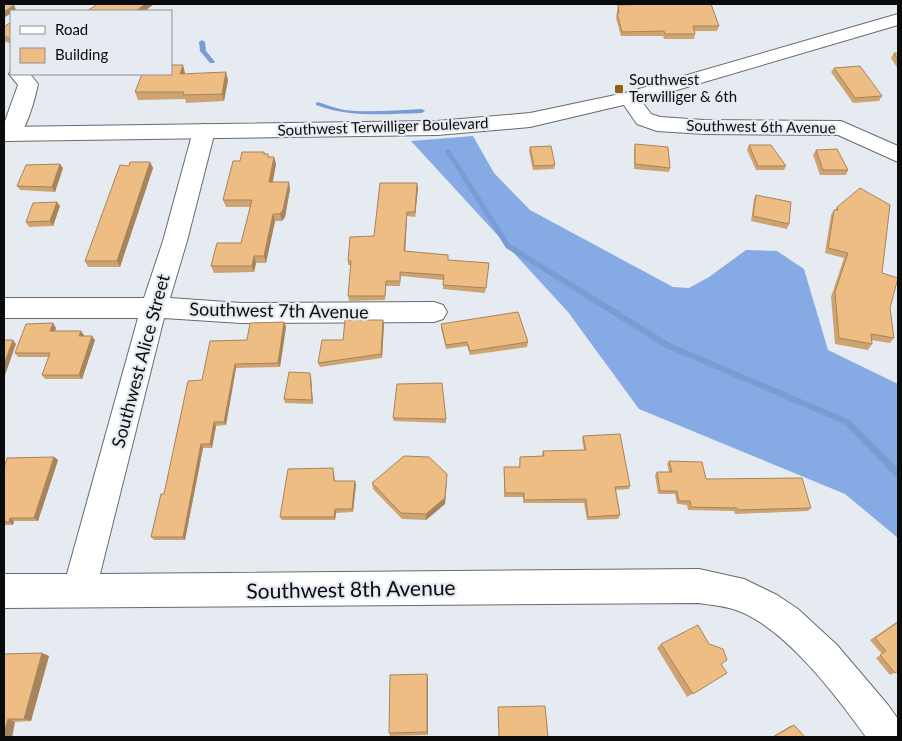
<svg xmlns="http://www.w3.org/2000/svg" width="902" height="741" font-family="Lato,sans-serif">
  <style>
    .forest { fill: #86abe4 }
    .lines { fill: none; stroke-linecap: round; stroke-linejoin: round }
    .stream { fill: #789dd5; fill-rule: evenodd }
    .street-casing { stroke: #676b70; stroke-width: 2 }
    .secondary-casing { stroke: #676b70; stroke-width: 2 }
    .street { fill: #fff; fill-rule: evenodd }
    .secondary { fill: #fff; fill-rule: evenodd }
    .wall { fill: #cda372 }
    .shaded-wall { fill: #a7845c }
    .building { fill: #eebd84; stroke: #a7845c }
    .poi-dot { fill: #936013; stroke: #e6ebf1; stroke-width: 2 }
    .labels { text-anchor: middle; stroke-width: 4.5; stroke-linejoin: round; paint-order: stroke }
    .far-poi-label { font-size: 15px; fill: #0a0b0d; stroke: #e6ebf1; text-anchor: start }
    .far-street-label { font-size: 15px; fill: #0a0b0d; stroke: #e6ebf1 }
    .street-label { font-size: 18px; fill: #0a0b0d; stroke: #e6ebf1 }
    .near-street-label { font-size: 21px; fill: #0a0b0d; stroke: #e6ebf1 }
  </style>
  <rect width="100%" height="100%" fill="#e6ebf1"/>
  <path class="forest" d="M 473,136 L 494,173 L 530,210 L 673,287 L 689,288 L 709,277 L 746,250 L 777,251 L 804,269 L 828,350 L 898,384 L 898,538 L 845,494 L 639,409 L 568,312 L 411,141 Z"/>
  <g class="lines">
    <path class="stream" d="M 202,40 L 205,42 L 206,51 L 215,62 L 214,63 L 210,63 L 200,51 L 199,42 Z
      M 318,102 C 327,105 335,108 344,110 C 370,113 396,110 422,109 L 425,111 L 422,113 C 386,114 351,118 316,105 L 316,103 Z
      M 448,149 L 450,150 L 510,244 L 670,343 L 850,420 L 898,468 L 898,477 L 895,476 L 844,424 L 664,347 L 506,248 L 445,151 Z"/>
    <defs>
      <path id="street" d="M 11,71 L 11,74 L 30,74 L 38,84 C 34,103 28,123 18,139 L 10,141 L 4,139 L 4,124 L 18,85 L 9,74 Z
        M 629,92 L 636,94 L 651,114 L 660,117 L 704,120 L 841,121 L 898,146 L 898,162 L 838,135 L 704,134 L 657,131 L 637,124 L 619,98 L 622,94 Z
        M 204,124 L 212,126 L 215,131 L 187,241 L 170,298 L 241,303 L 434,302 L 443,305 L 447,312 L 443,319 L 434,322 L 241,323 L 164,318 L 100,574 L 699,569 L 744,579 L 777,595 L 798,609 L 837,645 L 888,705 L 898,719 L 898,737 L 866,737 C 837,697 785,627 736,610 C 725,606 711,605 699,603 L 4,608 L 4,574 L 67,574 L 138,318 L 4,318 L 4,298 L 144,298 L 163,241 L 193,131 L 196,126 Z"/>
      <path id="secondary" d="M 898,14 L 898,25 L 636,102 L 530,127 L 437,135 L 4,141 L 4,127 L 437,121 L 530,113 L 625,93 Z"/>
    </defs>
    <use href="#street" class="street-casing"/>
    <use href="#secondary" class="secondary-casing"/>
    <use href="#street" class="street"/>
    <use href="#secondary" class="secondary"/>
  </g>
  <path class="wall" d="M 618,5 L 719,26 L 717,31 L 694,31 L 695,34 L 694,39 L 664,39 L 663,36 L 621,36 L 616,18 L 617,13 L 617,10 Z
    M 11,22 L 11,44 L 4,41 L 4,27 Z
    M 894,53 L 898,53 L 898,69 L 891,58 Z
    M 834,68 L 882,96 L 879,101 L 853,103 L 831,72 Z
    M 185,73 L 185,74 L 228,80 L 224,101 L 186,103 L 185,99 L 138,100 L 135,92 Z
    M 635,144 L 670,168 L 669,172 L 634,169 L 634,149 Z
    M 749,145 L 786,166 L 784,170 L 756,170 L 747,150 Z
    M 530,147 L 555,165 L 554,169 L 533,170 L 529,151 Z
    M 816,150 L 848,170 L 846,175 L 820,175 L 813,155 Z
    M 264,152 L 265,154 L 268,154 L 269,157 L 274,157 L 276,164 L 273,182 L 290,189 L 285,217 L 282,221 L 275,221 L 266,263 L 256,263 L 254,272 L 214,273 L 211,266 L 241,243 L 250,207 L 226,207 L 223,200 L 240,161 Z
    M 150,162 L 153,168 L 120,267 L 88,267 L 85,261 L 129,166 Z
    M 63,168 L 55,192 L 20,190 L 17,186 Z
    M 418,188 L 415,217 L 407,216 L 405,251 L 448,260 L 489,263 L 485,293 L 443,289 L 443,280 L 401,276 L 400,286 L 386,286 L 385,300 L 349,301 L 348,296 L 351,265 L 348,265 L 348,261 L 374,236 Z
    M 756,195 L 789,224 L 787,229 L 751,221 L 754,199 Z
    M 57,202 L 60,206 L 53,226 L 29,227 L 26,222 Z
    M 837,207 L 882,273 L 890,308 L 894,338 L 890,343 L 871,340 L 872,344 L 868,350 L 835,344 L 831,297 L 844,258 L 825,253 L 831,215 L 834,210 L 835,210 Z
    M 383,320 L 384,324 L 382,358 L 320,367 L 318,363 L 343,340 Z
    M 284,322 L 286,327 L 280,367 L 236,368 L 226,425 L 216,426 L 212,448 L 203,448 L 185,540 L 154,540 L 151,537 L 164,494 L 202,380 Z
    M 53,323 L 56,328 L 55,331 L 84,335 L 83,336 L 95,340 L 82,379 L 45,379 L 42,375 L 49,357 L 18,357 L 15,353 Z
    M 441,324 L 528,342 L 527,347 L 470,355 L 467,346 L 446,349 L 441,328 Z
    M 311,377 L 313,404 L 285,403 L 284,399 Z
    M 393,418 L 446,419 L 446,423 L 394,421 Z
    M 583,436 L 630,486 L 629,489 L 616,490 L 620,515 L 618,519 L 587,520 L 584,503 L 523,503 L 523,497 L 504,497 L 504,467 L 519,467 L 520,457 L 542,456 L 543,451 L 584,450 L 582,440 Z
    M 54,457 L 58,460 L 38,521 L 14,521 L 13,525 L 4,525 L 4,468 Z
    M 669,461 L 706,479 L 811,508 L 808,511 L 735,514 L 734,511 L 688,510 L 687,505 L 677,504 L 675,494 L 658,494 L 655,475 L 657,472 L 669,472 L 667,464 Z
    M 334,471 L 335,481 L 356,484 L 353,512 L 336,513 L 335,520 L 282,520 L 280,517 Z
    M 447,481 L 445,504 L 426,520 L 402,519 L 373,489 L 372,483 Z
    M 898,621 L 898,672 L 897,671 L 890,675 L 876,658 L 882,654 L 870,640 Z
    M 661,644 L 721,664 L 727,673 L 687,697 L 657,648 Z
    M 42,653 L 49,656 L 31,721 L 15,722 L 12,737 L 4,737 L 4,654 Z
    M 428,678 L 428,735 L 390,736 L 389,733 Z
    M 794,725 L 805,737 L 772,737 L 790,726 Z"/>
  <path class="shaded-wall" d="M 145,4 L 154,4 L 145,11 L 136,11 Z
    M 14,5 L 16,10 L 14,11 L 11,11 L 11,13 L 4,18 L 4,12 Z
    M 183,65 L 185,73 L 183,81 L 180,74 Z
    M 226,72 L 228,80 L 224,101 L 222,94 Z
    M 274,157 L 276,164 L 271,189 L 269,182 Z
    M 150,162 L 153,168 L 120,267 L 117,261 Z
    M 60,164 L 63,168 L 55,192 L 52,187 Z
    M 289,182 L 290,189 L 285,217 L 282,221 L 280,214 Z
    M 417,183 L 418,188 L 415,217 L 415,212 Z
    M 57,202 L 60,206 L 53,226 L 50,221 Z
    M 407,212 L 407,216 L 405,256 L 404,251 Z
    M 273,214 L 275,221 L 266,263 L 264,256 Z
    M 254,256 L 256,263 L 254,272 L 252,266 Z
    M 383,320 L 384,324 L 382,358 L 381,354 Z
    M 284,322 L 286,327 L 280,367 L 278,363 Z
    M 53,323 L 56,328 L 53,335 L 50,331 Z
    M 81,331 L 84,335 L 82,340 L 79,336 Z
    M 92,336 L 95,340 L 82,379 L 79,375 Z
    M 13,340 L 16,344 L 4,378 L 4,364 Z
    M 235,364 L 236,368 L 226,425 L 224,422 Z
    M 310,373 L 311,377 L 313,404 L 312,400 Z
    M 214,422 L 216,426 L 212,448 L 210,444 Z
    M 201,444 L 203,448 L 185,540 L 183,537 Z
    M 54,457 L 58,460 L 38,521 L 34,518 Z
    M 447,474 L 445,504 L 426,520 L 426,514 Z
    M 355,481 L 356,484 L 353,512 L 352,509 Z
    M 335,509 L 336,513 L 335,520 L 334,517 Z
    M 10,518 L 14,521 L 13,525 L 9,522 Z
    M 42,653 L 49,656 L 31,721 L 24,719 Z
    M 427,674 L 428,678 L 428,735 L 427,732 Z
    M 8,719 L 15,722 L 12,737 L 4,737 L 4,734 Z"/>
  <path class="building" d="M 4,4 L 10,4 L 14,5 L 4,12 Z
    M 98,4 L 145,4 L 136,11 L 87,11 Z
    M 659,4 L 711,4 L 719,26 L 693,26 L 695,34 L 665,34 L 664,31 L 622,32 L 617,13 L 619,13 L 618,5 Z
    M 11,22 L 11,39 L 4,36 L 4,27 Z
    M 894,53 L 898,53 L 898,60 Z
    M 171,65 L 183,65 L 180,74 L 226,72 L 222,94 L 183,95 L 184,92 L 135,92 L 142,74 L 171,74 Z
    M 860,66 L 882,96 L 855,98 L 834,68 Z
    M 635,144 L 668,147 L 670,168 L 635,164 Z
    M 749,145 L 771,145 L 786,166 L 758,166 Z
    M 551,146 L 555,165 L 534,166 L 530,147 Z
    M 837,149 L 848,170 L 823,170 L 816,150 Z
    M 242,152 L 264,152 L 264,154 L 268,154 L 268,157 L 274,157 L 269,182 L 289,182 L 283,210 L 280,214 L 273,214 L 264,256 L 254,256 L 252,266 L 211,266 L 217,243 L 241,243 L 252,200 L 223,200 L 233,161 L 240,161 Z
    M 130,162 L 150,162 L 117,261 L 85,261 L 120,165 L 129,166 Z
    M 60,164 L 52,187 L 17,186 L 26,165 Z
    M 380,183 L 417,183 L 415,212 L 407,212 L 404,251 L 448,255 L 448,260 L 489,263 L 486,288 L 443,285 L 444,275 L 400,272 L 400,281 L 386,281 L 385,296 L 348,296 L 351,261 L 348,261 L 350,237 L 374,236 Z
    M 860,188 L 890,205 L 882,273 L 898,278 L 890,308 L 894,338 L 871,334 L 872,344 L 839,338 L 835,292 L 848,253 L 828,248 L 834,210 L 838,210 L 837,207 Z
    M 756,195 L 791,202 L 789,224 L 753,216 Z
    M 57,202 L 50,221 L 26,222 L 33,203 Z
    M 518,312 L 528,342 L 470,351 L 467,342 L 446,345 L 441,324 Z
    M 345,320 L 383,320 L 381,354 L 318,363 L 322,340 L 343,340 Z
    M 284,322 L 278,363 L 235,364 L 224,422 L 214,422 L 210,444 L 201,444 L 183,537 L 151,537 L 161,494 L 164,494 L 188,381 L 202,380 L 210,341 L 247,340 L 250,323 Z
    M 53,323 L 50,331 L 81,331 L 79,336 L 92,336 L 79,375 L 42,375 L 50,353 L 15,353 L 26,324 Z
    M 4,340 L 13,340 L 4,364 Z
    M 289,372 L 310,373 L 312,400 L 284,399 Z
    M 442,383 L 446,419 L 393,418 L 397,384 Z
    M 620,434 L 630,486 L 615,487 L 620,515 L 588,517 L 586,499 L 524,500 L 524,493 L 505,493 L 504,467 L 520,467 L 520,457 L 544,456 L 543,451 L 586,450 L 583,436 Z
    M 404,456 L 429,457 L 447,474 L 445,498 L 426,514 L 401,513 L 372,483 Z
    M 54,457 L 34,518 L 10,518 L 9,522 L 4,522 L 4,468 L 7,458 Z
    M 669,461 L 702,462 L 706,479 L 802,478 L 811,508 L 738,510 L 737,508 L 691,507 L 690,501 L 679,501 L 677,491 L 660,491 L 657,472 L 672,472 Z
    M 333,468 L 334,481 L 355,481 L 352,509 L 335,509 L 334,517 L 280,517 L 288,469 Z
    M 898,622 L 898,671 L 895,673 L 880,655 L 886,651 L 875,638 Z
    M 698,625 L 709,644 L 723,649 L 727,660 L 721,664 L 727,673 L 693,694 L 661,644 Z
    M 42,653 L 24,719 L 8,719 L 4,734 L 4,654 Z
    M 427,674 L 427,732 L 389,733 L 390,675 Z
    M 545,706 L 548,737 L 499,737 L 498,707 Z
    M 794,725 L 805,737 L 773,737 Z"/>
  <rect class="poi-dot" x="614" y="84" width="10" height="10" rx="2.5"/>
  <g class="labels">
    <g class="far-poi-label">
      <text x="629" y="85">Southwest<tspan x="629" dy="17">Terwilliger &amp; 6th</tspan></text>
    </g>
    <g class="far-street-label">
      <text transform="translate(383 127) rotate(-2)" y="5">Southwest Terwilliger Boulevard</text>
      <text transform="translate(761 127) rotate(1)" y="5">Southwest 6th Avenue</text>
    </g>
    <g class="street-label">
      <text transform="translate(279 311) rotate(1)" y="6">Southwest 7th Avenue</text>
      <text transform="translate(141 361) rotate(-75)" y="6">Southwest Alice Street</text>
    </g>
    <g class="near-street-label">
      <text transform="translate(351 590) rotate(-1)" y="7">Southwest 8th Avenue</text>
    </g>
  </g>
  <rect width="902" height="741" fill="none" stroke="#0a0b0d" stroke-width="10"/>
  <rect x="10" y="10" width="162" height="65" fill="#e6ebf1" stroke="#8e9196"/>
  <rect x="20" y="26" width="25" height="8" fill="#ffffff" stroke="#8e9196"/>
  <text x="55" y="35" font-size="15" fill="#0a0b0d">Road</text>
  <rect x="20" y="48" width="25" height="15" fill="#eebd84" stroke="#8e9196"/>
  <text x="55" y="60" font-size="15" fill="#0a0b0d">Building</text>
</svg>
